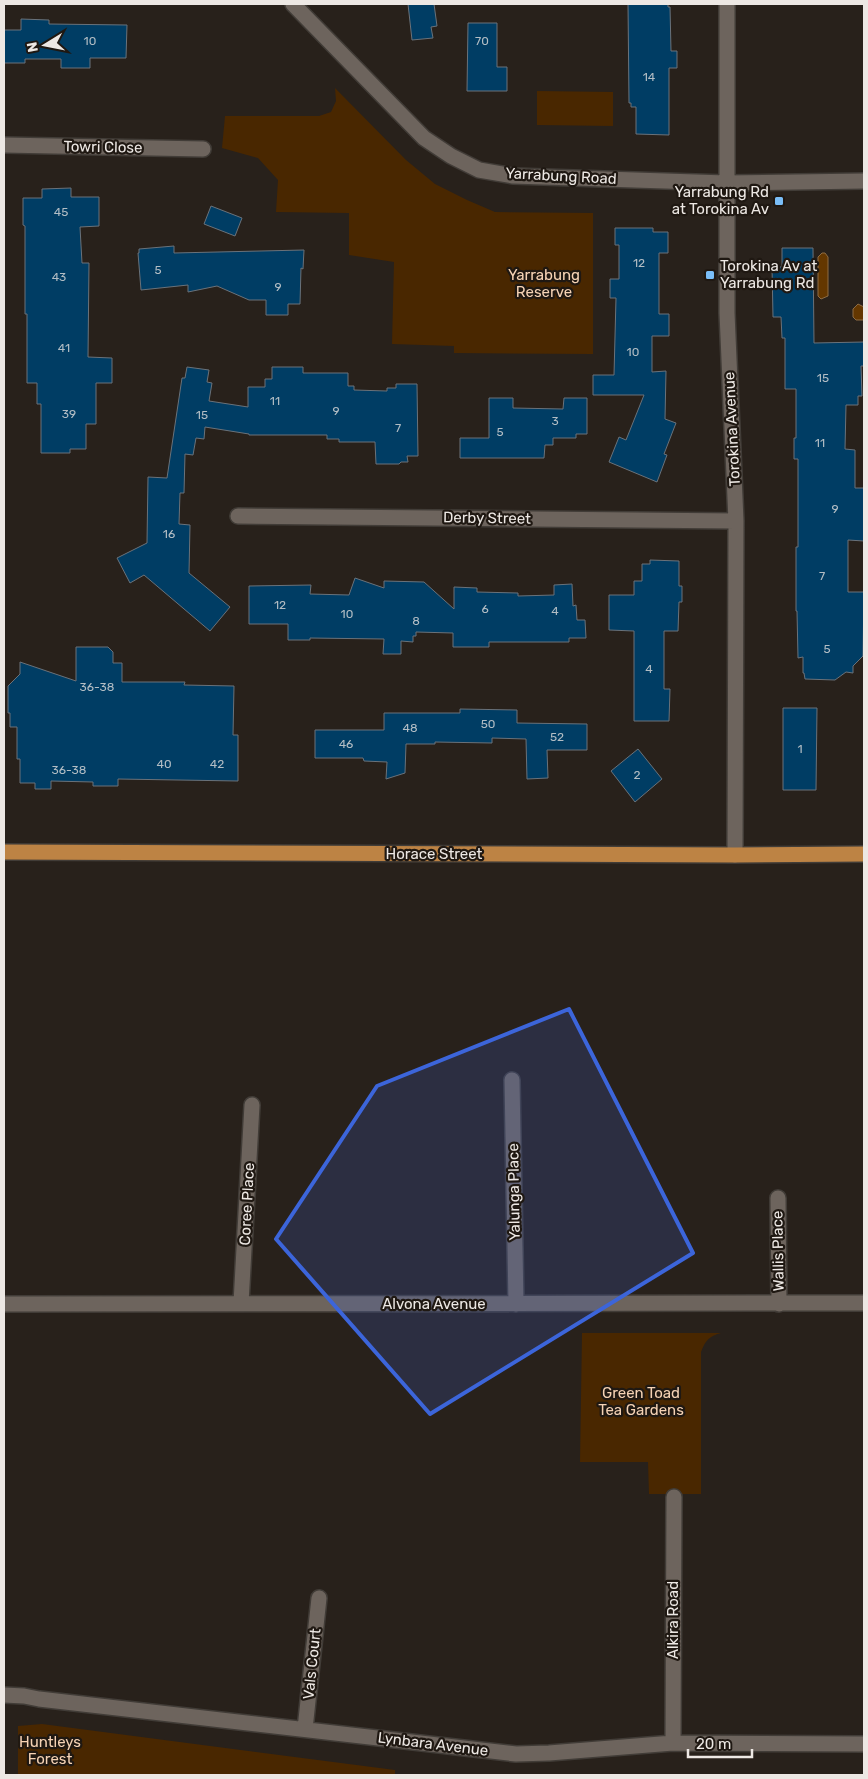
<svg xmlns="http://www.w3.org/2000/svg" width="868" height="1779" font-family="Rubik,sans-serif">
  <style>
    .green { fill: #492700 }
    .water { fill: #643700; stroke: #8d6c44 }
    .building { fill: #003d64; stroke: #6a727a }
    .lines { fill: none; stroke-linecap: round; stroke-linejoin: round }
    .minor-casing { stroke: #413c37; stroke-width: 18 }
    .major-casing { stroke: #413c37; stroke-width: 18 }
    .minor { stroke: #6d645d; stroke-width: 15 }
    .major { stroke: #bd8344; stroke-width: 15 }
    .marked { fill: #3c65da; fill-opacity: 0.2; stroke: #3c65da; stroke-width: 4; stroke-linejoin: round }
    .poi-dot { fill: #7abef8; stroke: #1f1812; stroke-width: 2 }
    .labels { text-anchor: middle; stroke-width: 4.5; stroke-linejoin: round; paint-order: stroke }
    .number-label { font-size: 12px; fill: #b2bdc4 }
    .street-label { font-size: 15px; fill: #ede8e4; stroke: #1f1812 }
    .poi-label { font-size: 15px; fill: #ede8e4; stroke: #1f1812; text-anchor: end }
    .park-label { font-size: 15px; fill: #f5d2b4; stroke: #1f1812 }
  </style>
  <rect width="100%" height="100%" fill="#28211b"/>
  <path class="green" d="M 335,88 L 406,160 L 435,184 L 467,200 L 495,212 L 593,213 L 593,354 L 454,353 L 454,346 L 392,344 L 394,262 L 349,255 L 349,213 L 276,212 L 278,180 L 258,158 L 222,148 L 225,116 L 319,116 L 331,112 L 336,101 Z
    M 537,91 L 613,92 L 613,126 L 537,125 Z
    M 582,1333 L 721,1333 C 709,1336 705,1341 701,1352 L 701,1494 L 649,1494 L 648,1462 L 580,1462 Z
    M 42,1724 L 395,1770 L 395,1775 L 18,1775 L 18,1726 Z"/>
  <path class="water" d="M 822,253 L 825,253 L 828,257 L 828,296 L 821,299 L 818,296 L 818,257 Z
    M 858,304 L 864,307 L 864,320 L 856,320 L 853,317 L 853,309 Z"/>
  <path class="building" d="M 408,4 L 434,4 L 437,26 L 431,27 L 433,38 L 412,40 Z
    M 628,4 L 668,4 L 668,7 L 670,7 L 671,51 L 677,51 L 677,68 L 669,68 L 669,135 L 636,134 L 636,107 L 631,107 L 631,103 L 629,103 Z
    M 21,19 L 49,20 L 49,24 L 127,25 L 126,58 L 90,58 L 90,68 L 61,68 L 61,59 L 25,59 L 25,63 L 4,63 L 4,30 L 21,30 Z
    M 468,23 L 497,23 L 497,67 L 507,67 L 507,91 L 467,91 Z
    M 71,188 L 71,197 L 99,197 L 99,226 L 80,227 L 82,263 L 89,263 L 88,357 L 112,358 L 112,383 L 96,383 L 96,424 L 86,424 L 86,449 L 70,449 L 70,453 L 41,453 L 41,404 L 37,404 L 37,383 L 27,383 L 27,314 L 25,314 L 25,226 L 23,225 L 23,198 L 42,198 L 42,189 Z
    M 211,206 L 242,218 L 235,236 L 204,224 Z
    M 615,228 L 653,228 L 653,232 L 668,232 L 668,253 L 659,253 L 659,314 L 669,314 L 669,336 L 652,336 L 652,372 L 666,371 L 665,419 L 676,423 L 664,454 L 667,455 L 657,482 L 609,462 L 619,437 L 626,440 L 644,395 L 593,395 L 593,375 L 614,375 L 616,298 L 610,298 L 610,279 L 619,279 L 619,245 L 615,245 Z
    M 174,246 L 174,253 L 304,250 L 303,269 L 301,268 L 300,304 L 288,304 L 288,315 L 266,315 L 266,300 L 249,300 L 217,286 L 188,292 L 188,285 L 141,290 L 138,253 L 139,253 L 139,249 Z
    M 782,248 L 813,248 L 814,343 L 864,342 L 864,366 L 861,366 L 862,396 L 858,396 L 858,405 L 846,405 L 845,449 L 855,450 L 855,488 L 864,488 L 864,541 L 848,540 L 848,592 L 864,592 L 863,656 L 853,666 L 853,673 L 846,672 L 835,680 L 805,679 L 804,673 L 803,673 L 803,657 L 798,658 L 797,611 L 796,611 L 796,547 L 798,547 L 798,459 L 794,459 L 794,438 L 796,438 L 796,389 L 785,389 L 785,338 L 782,338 L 781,317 L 773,317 L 772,267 L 782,267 Z
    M 187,367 L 209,370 L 207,382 L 212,383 L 209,401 L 248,407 L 248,387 L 265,387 L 265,379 L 272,379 L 272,367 L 303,367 L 303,373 L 348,373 L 348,386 L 354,386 L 354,390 L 387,391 L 387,388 L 396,388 L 396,384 L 417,384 L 418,456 L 407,456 L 408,462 L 401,462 L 399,464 L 376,464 L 375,442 L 339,442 L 339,439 L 327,439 L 327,435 L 249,435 L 249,434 L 205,427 L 204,439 L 196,438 L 193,455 L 185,454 L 184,493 L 180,493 L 179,524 L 190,525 L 189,573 L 230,607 L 210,631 L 144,575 L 130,583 L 117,558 L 147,543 L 148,477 L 167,478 L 182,378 L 185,378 Z
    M 489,398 L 513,398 L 513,408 L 563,409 L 564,398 L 587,398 L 587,434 L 576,434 L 576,438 L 553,438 L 553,445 L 545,445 L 544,458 L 460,458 L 460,438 L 489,438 Z
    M 650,560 L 679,561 L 679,586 L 682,586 L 682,602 L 679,602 L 678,631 L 664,631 L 664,689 L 670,689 L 669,721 L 634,721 L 634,631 L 609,630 L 609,595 L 634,595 L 634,581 L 642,581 L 642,564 L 650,564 Z
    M 355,578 L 384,588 L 384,581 L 424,582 L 454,609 L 454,587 L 477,588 L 477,592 L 518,593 L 518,596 L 554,595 L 554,585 L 572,584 L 573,606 L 576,605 L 577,620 L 585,620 L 586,638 L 569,638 L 569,642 L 489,642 L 489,647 L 453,647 L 453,633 L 416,632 L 416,636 L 413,636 L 413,642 L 401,641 L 401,654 L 383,654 L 384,639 L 310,638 L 310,640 L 288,640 L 288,624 L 249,624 L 249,586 L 311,585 L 310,594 L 349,595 Z
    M 76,647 L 108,647 L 113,652 L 113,663 L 122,663 L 122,682 L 185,682 L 184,685 L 234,686 L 233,735 L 238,735 L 238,781 L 118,779 L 118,786 L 93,786 L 93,782 L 51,781 L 51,789 L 35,789 L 35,783 L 20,783 L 20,759 L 17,759 L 17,727 L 10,727 L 10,713 L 8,713 L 8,686 L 20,674 L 20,662 L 76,681 Z
    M 783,708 L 817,708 L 816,790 L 783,790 Z
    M 460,709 L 517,710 L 517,723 L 587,724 L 587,750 L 547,750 L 548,778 L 527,779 L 526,739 L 492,738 L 492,743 L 435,742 L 435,744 L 406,744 L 405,773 L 386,779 L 387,762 L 364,761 L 363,758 L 315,758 L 315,730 L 384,730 L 384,713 L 460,713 Z
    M 638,749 L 662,779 L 635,802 L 611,771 Z"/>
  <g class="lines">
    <defs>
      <path id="minor" d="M 293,4 L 424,138 L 451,156 L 479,170 L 513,176 L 726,183 L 864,181
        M 727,4 L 727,313 L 736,521 L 735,855
        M 4,145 L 203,149
        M 238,516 L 736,521
        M 512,1080 L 516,1304
        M 778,1198 L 779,1304
        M 241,1303 L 252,1105
        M 4,1304 L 864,1303
        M 4,1695 L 24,1696 L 39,1699 L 516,1754 L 549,1753 L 673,1743 L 864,1744
        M 305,1729 L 319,1598
        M 673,1743 L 674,1497"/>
      <path id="major" d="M 4,852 L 735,855 L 864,854"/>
    </defs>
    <use href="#minor" class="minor-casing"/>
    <use href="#major" class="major-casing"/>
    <use href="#minor" class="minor"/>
    <use href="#major" class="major"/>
  </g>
  <path class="marked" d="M 569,1009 L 693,1253 L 430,1414 L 276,1239 L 377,1086 Z"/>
  <g class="poi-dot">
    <rect x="774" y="196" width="10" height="10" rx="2.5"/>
    <rect x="705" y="270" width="10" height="10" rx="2.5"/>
  </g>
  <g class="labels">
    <g class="number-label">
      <text x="90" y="45">10</text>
      <text x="482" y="45">70</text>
      <text x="649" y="81">14</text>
      <text x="61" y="216">45</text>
      <text x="639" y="267">12</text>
      <text x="158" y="274">5</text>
      <text x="59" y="281">43</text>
      <text x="278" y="291">9</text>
      <text x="64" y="352">41</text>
      <text x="633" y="356">10</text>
      <text x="823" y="382">15</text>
      <text x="275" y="405">11</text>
      <text x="336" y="415">9</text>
      <text x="69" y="418">39</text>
      <text x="202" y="419">15</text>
      <text x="555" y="425">3</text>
      <text x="398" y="432">7</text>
      <text x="500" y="436">5</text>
      <text x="820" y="447">11</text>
      <text x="835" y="513">9</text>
      <text x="169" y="538">16</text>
      <text x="822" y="580">7</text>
      <text x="280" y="609">12</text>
      <text x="485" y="613">6</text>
      <text x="555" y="615">4</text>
      <text x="347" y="618">10</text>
      <text x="416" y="625">8</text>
      <text x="827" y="653">5</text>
      <text x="649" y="673">4</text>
      <text x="97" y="691">36-38</text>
      <text x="488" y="728">50</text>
      <text x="410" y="732">48</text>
      <text x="557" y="741">52</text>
      <text x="346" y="748">46</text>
      <text x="800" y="753">1</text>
      <text x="164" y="768">40</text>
      <text x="217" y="768">42</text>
      <text x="69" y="774">36-38</text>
      <text x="637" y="779">2</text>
    </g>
    <g class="street-label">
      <text transform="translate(103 147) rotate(1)" y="5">Towri Close</text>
      <text transform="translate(561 176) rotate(3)" y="5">Yarrabung Road</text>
      <text transform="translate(732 429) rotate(-93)" y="5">Torokina Avenue</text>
      <text transform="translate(487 518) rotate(1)" y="5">Derby Street</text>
      <text x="434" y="859">Horace Street</text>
      <text transform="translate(514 1192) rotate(-91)" y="5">Yalunga Place</text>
      <text transform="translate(247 1204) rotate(-87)" y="5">Coree Place</text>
      <text transform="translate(778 1251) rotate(-91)" y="5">Wallis Place</text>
      <text x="434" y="1309">Alvona Avenue</text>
      <text transform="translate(673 1620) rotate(-90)" y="5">Alkira Road</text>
      <text transform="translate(312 1664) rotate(-84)" y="5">Vals Court</text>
      <text transform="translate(433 1744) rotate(7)" y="5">Lynbara Avenue</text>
    </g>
    <g class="poi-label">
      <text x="769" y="197">Yarrabung Rd<tspan x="769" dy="17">at Torokina Av</tspan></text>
      <text x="720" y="271" text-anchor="start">Torokina Av at<tspan x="720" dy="17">Yarrabung Rd</tspan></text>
    </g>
    <g class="park-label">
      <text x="544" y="280">Yarrabung<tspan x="544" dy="17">Reserve</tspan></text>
      <text x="641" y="1398">Green Toad<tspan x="641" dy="17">Tea Gardens</tspan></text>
      <text x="50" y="1747">Huntleys<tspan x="50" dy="17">Forest</tspan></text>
    </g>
  </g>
  <rect width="868" height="1779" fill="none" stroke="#ede8e4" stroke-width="10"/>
  <g transform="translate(45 45) rotate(260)" stroke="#1f1812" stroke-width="4" paint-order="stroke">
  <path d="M0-4L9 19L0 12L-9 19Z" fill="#ede8e4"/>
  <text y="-8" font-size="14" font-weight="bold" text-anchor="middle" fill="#ede8e4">N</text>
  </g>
  <path d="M688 1749v8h64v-8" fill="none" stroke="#ede8e4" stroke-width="2.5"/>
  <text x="696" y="1749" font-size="15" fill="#ede8e4" stroke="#1f1812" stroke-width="4" paint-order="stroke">20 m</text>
</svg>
